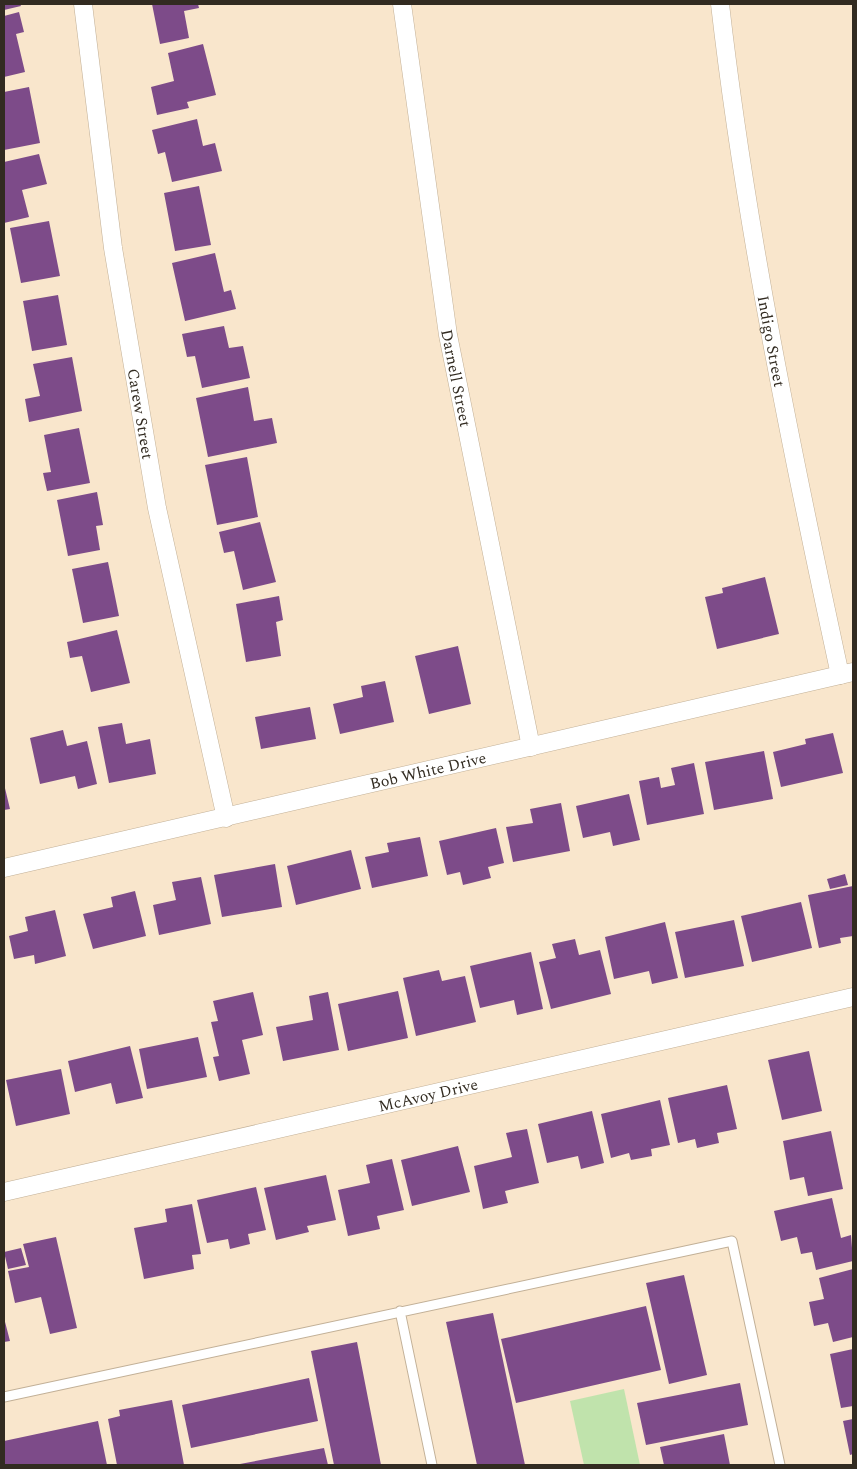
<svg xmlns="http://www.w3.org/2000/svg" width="857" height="1469" font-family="Spectral,serif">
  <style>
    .green { fill: #c0e3ac }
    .building { fill: #7d4b89 }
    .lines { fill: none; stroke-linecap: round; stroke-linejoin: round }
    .lane-casing { stroke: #c2b097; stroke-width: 11 }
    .street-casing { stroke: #c2b097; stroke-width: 19 }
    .lane { stroke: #fff; stroke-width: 9 }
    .street { stroke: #fff; stroke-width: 18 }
    .labels { text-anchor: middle; stroke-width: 5; stroke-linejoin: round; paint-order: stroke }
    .street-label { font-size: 16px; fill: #322b21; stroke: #fff }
  </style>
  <rect width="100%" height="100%" fill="#f9e6cc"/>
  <path class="green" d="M 624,1389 L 640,1465 L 584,1465 L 570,1401 Z"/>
  <path class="building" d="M 4,4 L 20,4 L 21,6 L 4,10 Z
    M 152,4 L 198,4 L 199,8 L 184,11 L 189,38 L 160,44 Z
    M 19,12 L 24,32 L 16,34 L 25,72 L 4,77 L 4,16 Z
    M 203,44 L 216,95 L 187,102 L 189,108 L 157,115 L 151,87 L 174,81 L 168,53 Z
    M 29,87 L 40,143 L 4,150 L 4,92 Z
    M 197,119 L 203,146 L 215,143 L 222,171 L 172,182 L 165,152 L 158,154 L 152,130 Z
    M 39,154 L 47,184 L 22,190 L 29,217 L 4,223 L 4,162 Z
    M 199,186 L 211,245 L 175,251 L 164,193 Z
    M 49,221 L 60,276 L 21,283 L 10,228 Z
    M 215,253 L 224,292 L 231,290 L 236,309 L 185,321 L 172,263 Z
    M 58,295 L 67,345 L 32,351 L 23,301 Z
    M 224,326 L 229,348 L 243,346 L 250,378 L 202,388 L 195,356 L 187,357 L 182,334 Z
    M 72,357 L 82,411 L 29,422 L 25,399 L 40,396 L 33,364 Z
    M 248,387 L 254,421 L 272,418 L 277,443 L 208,457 L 196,398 Z
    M 79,428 L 90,483 L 47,491 L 43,473 L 51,472 L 44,435 Z
    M 247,457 L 258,517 L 217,525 L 205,465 Z
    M 97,492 L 103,525 L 96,526 L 100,550 L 68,556 L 57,500 Z
    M 260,522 L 276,582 L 243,590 L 234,551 L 224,553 L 219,532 Z
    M 108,562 L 119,616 L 83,623 L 72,569 Z
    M 765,577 L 779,634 L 717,649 L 705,597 L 723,593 L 722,588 Z
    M 279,596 L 283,620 L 276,622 L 281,656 L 246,662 L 236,604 Z
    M 117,630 L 130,683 L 91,692 L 82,656 L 70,658 L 67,642 Z
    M 458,646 L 471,704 L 429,714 L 415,656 Z
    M 385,681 L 394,722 L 340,734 L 333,704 L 363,697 L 361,686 Z
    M 310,707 L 316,739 L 261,749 L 255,717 Z
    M 122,723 L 126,744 L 150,739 L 156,774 L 109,783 L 98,727 Z
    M 63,730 L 67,746 L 87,741 L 97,784 L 78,789 L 75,776 L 40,784 L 30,738 Z
    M 833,733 L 843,773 L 781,787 L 773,752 L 806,744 L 805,739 Z
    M 764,751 L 773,799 L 714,810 L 705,762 Z
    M 694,763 L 704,814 L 647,825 L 639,781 L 659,777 L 661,788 L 675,785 L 671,768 Z
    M 4,784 L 10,809 L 4,810 Z
    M 629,794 L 640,840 L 613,846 L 610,832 L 583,838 L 576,806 Z
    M 561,803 L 570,851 L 513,862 L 506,827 L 533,823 L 530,809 Z
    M 496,828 L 504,863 L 488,867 L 491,878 L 463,885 L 460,872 L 447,875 L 439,841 Z
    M 420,837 L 428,876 L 372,888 L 365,857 L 389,852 L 387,843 Z
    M 351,850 L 361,889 L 296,905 L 287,866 Z
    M 275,864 L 282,907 L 222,917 L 214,875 Z
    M 845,874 L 848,885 L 830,889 L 827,879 Z
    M 201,877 L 211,924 L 159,935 L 153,905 L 176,900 L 172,882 Z
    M 853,886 L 853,936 L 840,938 L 841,943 L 819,948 L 808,895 Z
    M 135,891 L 146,936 L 93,949 L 83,914 L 113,907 L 111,897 Z
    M 801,902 L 812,948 L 752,962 L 741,916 Z
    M 55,910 L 66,956 L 35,964 L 34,955 L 14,959 L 9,936 L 28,931 L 25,917 Z
    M 734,920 L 744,966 L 685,978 L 675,932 Z
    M 665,922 L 678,978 L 652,984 L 649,971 L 614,979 L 605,937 Z
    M 575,939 L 579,955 L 600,950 L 611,994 L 551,1009 L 539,962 L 556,958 L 552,944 Z
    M 531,952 L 543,1009 L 517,1015 L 514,1000 L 480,1008 L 470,966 Z
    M 439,970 L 442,981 L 465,976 L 476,1022 L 416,1036 L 403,978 Z
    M 398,991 L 408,1038 L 348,1051 L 338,1004 Z
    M 253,992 L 263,1035 L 242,1040 L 250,1074 L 219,1081 L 213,1057 L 219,1056 L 211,1022 L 218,1021 L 213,1001 Z
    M 328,992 L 339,1050 L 283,1061 L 276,1027 L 313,1020 L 309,996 Z
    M 198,1037 L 207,1077 L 147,1089 L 139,1049 Z
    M 130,1046 L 143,1098 L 116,1104 L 111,1083 L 75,1092 L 68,1061 Z
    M 809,1051 L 822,1111 L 782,1120 L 768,1060 Z
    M 61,1069 L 70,1114 L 16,1126 L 6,1080 Z
    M 727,1085 L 737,1129 L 717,1133 L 719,1143 L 697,1148 L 695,1139 L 678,1143 L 668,1098 Z
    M 660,1100 L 670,1145 L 651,1149 L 652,1156 L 631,1160 L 629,1153 L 611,1158 L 601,1114 Z
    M 592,1111 L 604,1163 L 581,1169 L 578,1156 L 547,1163 L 538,1124 Z
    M 527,1129 L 539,1183 L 505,1191 L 508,1203 L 483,1209 L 474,1166 L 512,1157 L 506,1133 Z
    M 831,1131 L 843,1189 L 808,1196 L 804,1177 L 790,1180 L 783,1141 Z
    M 458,1146 L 470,1192 L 412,1206 L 401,1160 Z
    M 392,1159 L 404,1210 L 377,1216 L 380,1229 L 348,1236 L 338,1190 L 370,1183 L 366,1165 Z
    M 326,1175 L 336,1220 L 307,1226 L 309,1232 L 276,1240 L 264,1188 Z
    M 256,1187 L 266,1230 L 248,1234 L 250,1244 L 230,1249 L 228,1239 L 207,1243 L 197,1200 Z
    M 832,1198 L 841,1238 L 851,1235 L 853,1261 L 816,1270 L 812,1252 L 801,1254 L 797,1237 L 781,1241 L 774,1211 Z
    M 192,1204 L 201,1254 L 192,1255 L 194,1269 L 144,1279 L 134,1228 L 167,1222 L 165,1209 Z
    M 56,1237 L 77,1328 L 50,1334 L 41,1297 L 15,1303 L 8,1271 L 29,1267 L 23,1244 Z
    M 21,1248 L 26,1265 L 8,1269 L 4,1252 Z
    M 853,1269 L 853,1337 L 833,1342 L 828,1323 L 814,1326 L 809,1302 L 824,1299 L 819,1278 Z
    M 684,1275 L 707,1375 L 669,1384 L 646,1283 Z
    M 646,1306 L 661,1370 L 516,1403 L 501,1339 Z
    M 493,1313 L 525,1465 L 477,1465 L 446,1322 Z
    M 4,1318 L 10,1341 L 4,1342 Z
    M 357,1342 L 381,1465 L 334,1465 L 311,1351 Z
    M 853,1349 L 853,1406 L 841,1408 L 830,1354 Z
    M 309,1378 L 318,1421 L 191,1448 L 182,1405 Z
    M 740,1383 L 748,1425 L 646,1445 L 637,1403 Z
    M 172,1400 L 184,1465 L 117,1465 L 108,1419 L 120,1416 L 119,1410 Z
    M 853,1419 L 853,1454 L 850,1455 L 843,1421 Z
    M 98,1421 L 107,1465 L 4,1465 L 4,1441 Z
    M 724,1434 L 730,1465 L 664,1465 L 660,1447 Z
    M 324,1448 L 328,1465 L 240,1465 L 240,1464 Z"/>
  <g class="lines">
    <defs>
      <path id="lane" d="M 400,1311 L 432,1465
        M 4,1397 L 732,1241 L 780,1465"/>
      <g id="street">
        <path id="s1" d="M 83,4 L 113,248 L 157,508 L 226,818"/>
        <path id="s2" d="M 402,4 L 448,335 L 531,747"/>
        <path id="s3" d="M 720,4 C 746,230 792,453 840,675"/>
        <path id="s4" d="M 4,868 L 853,672"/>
        <path id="s5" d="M 4,1192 L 853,997"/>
      </g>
    </defs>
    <use href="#lane" class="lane-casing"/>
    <use href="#street" class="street-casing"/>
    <use href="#lane" class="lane"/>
    <use href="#street" class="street"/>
  </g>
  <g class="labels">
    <g class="street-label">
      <text dy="6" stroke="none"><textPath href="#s3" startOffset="341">Indigo Street</textPath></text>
      <text dy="6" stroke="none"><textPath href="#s2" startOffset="378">Darnell Street</textPath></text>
      <text dy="6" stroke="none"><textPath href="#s1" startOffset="414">Carew Street</textPath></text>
      <text dy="6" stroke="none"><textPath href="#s4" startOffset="435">Bob White Drive</textPath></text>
      <text dy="6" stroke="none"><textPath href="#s5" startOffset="435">McAvoy Drive</textPath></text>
    </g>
  </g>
  <rect width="857" height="1469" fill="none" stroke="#322b21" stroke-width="10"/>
</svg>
